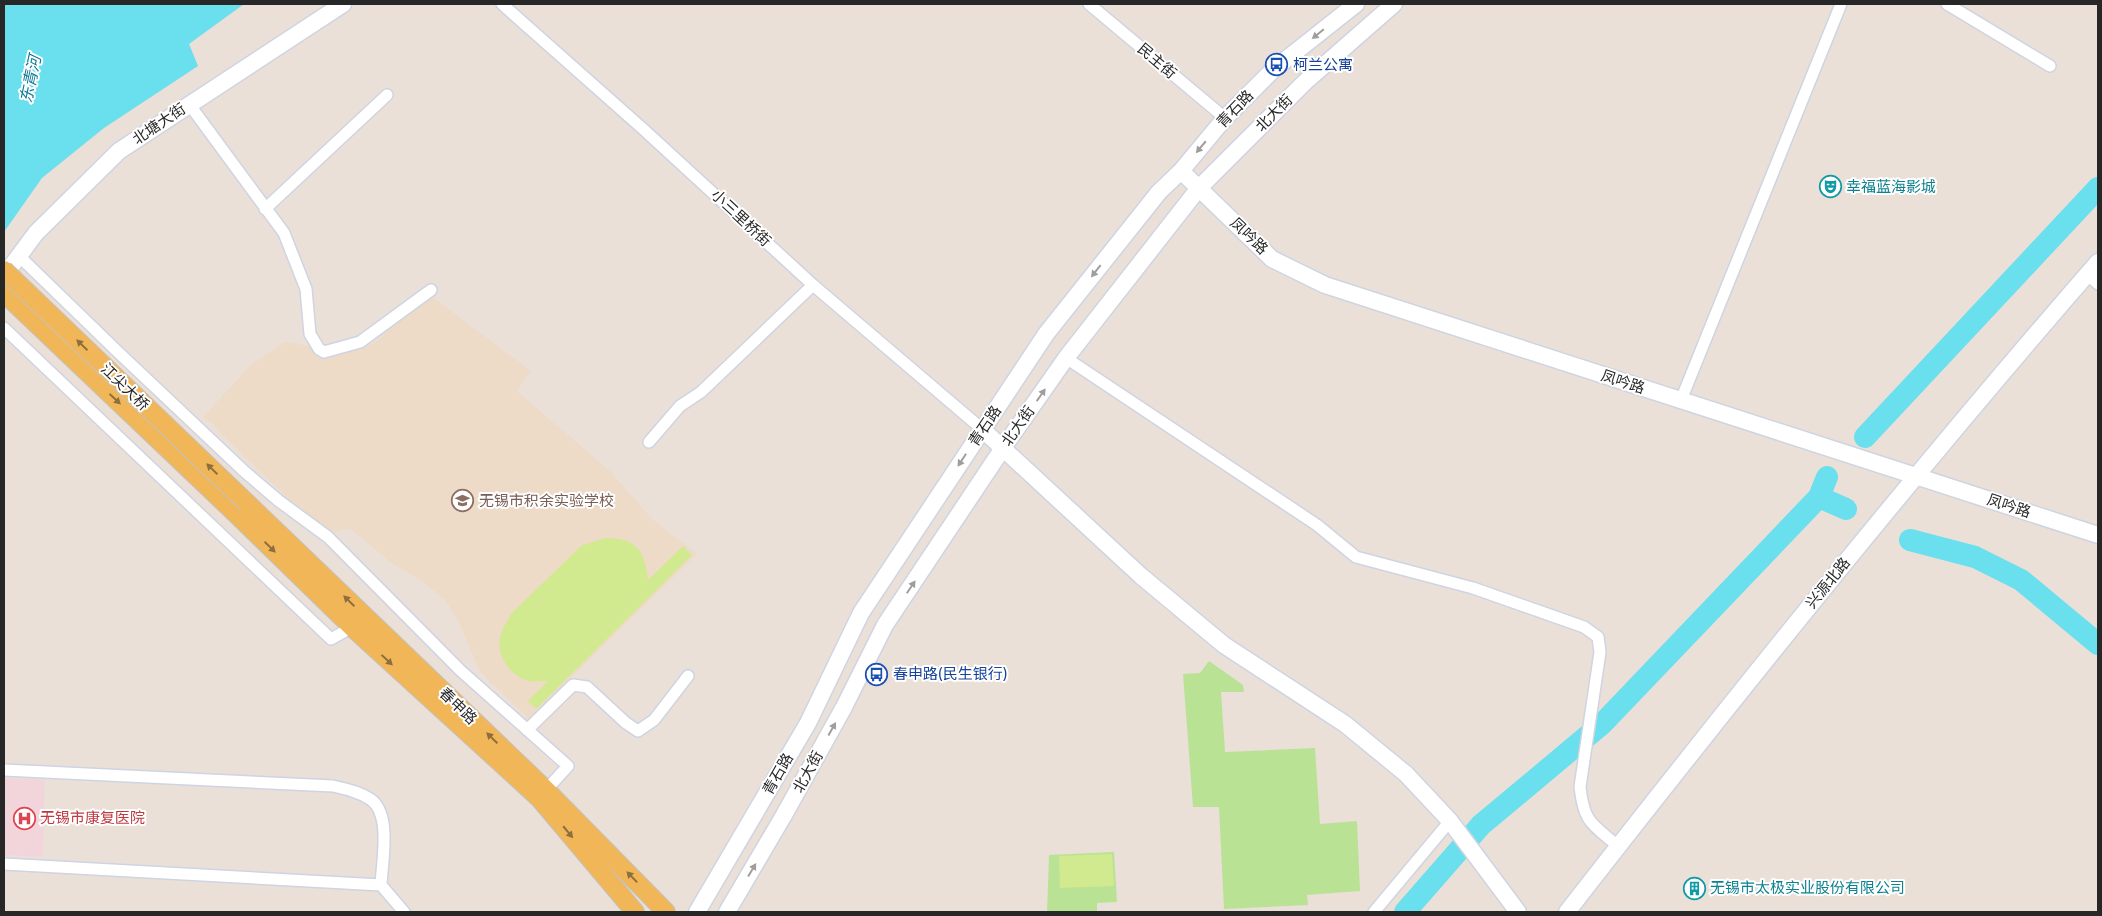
<svg xmlns="http://www.w3.org/2000/svg" width="2102" height="916" font-family="Cabin,'Noto Sans SC',sans-serif">
  <style>
    .education { fill: #eddbc7 }
    .medical { fill: #f2d5db }
    .green { fill: #bae294 }
    .pitch { fill: #d1e98f }
    .water { fill: #6adfee }
    .lines { fill: none; stroke-linecap: round; stroke-linejoin: round }
    .river { stroke: #6adfee; stroke-width: 22 }
    .street-casing { stroke: #ced4e1; stroke-width: 14 }
    .secondary-casing { stroke: #ced4e1; stroke-width: 19 }
    .primary-casing { stroke: #c3c3c3; stroke-width: 20 }
    .street { stroke: #fff; stroke-width: 11 }
    .secondary { stroke: #fff; stroke-width: 16 }
    .primary { stroke: #f0b657; stroke-width: 18 }
    .primary-bridge-casing { stroke: #c3c3c3; stroke-width: 20; stroke-linecap: butt }
    .primary-bridge { stroke: #f0b657; stroke-width: 18 }
    .oneway { fill: #9e9e9e }
    .oneway2 { fill: #8c6e3f }
    .labels { text-anchor: middle; stroke-width: 4; stroke-linejoin: round; paint-order: stroke }
    .street-label { font-size: 15px; fill: #272727; stroke: #fff }
    .transit-label { font-size: 15px; fill: #164399; stroke: #fff; text-anchor: start }
    .culture-label { font-size: 15px; fill: #0d838f; stroke: #fff; text-anchor: start }
    .education-label { font-size: 15px; fill: #785e54; stroke: #fff; text-anchor: start }
    .health-label { font-size: 15px; fill: #be3a42; stroke: #fff; text-anchor: start }
    .water-label { font-size: 16px; font-style: italic; fill: #0d7b96; stroke: #fff }
  </style>
  <rect width="100%" height="100%" fill="#eae0d8"/>
  <path class="education" d="M 434,298 L 531,371 L 517,391 L 611,472 L 651,518 L 697,554 L 529,719 L 480,672 L 460,625 L 446,601 L 423,582 L 393,564 L 350,529 L 333,532 L 322,531 L 226,439 L 213,424 L 203,417 L 251,365 L 282,344 L 289,342 L 312,347 L 344,351 L 362,348 L 379,340 L 416,301 Z"/>
  <path class="medical" d="M 4,778 L 45,780 L 43,857 L 4,855 Z"/>
  <path class="green" d="M 1209,661 L 1243,685 L 1244,692 L 1221,692 L 1225,752 L 1315,748 L 1320,824 L 1357,821 L 1360,891 L 1307,895 L 1308,905 L 1224,909 L 1219,807 L 1193,807 L 1183,674 L 1200,673 Z
    M 1114,852 L 1117,902 L 1097,903 L 1097,912 L 1047,912 L 1049,855 Z"/>
  <path class="pitch" d="M 605,538 C 636,537 645,551 648,580 L 683,546 L 692,555 L 536,709 L 528,701 L 548,681 C 542,681 535,682 529,681 C 511,677 497,657 500,639 C 501,630 507,622 511,614 L 581,546 Z
    M 1112,854 L 1114,886 L 1060,888 L 1059,856 Z"/>
  <path class="water" d="M 4,4 L 244,4 L 189,44 L 198,66 L 104,128 L 42,178 L 4,232 Z"/>
  <g class="lines">
    <path class="river" d="M 1865,437 L 2098,188
      M 1819,497 L 1846,509
      M 1910,540 L 1975,557 L 2021,580 L 2098,644
      M 1405,912 L 1481,825 L 1603,723 L 1819,497 L 1827,477"/>
    <defs>
      <path id="street" d="M 502,4 L 642,128 L 813,285 L 982,429
        M 1089,4 L 1225,118
        M 1947,4 L 2050,66
        M 189,104 L 284,233 L 306,289 L 310,334 L 319,349 L 324,352 L 360,342 L 431,290
        M 265,209 L 387,95
        M 19,256 L 119,353 L 245,472 L 279,501 L 328,537 L 461,671 L 568,766 L 546,790
        M 2087,274 L 2098,284
        M 4,328 L 331,639 L 356,625
        M 1066,358 L 1317,525 L 1356,557 L 1473,588 L 1584,627 L 1598,637 L 1600,652 L 1580,787 C 1584,823 1592,824 1618,846
        M 1681,400 L 1841,4
        M 649,442 L 680,406 L 701,392 L 813,285
        M 527,730 L 573,685 L 587,687 L 626,723 L 638,731 L 654,720 L 688,676
        M 4,770 L 333,786 C 346,789 359,792 370,799 C 392,813 382,862 381,885
        M 4,864 L 381,885 L 404,912
        M 1374,912 L 1450,821"/>
      <path id="secondary" d="M 1181,171 L 1272,259 L 1325,285 L 2098,535
        M 4,276 L 36,233 L 119,151 L 343,4
        M 982,429 L 1141,576 L 1224,645 L 1345,724 L 1406,774 L 1450,821 L 1518,912
        M 697,912 L 808,723 L 861,613 L 1046,334 L 1159,192 L 1181,171 L 1225,118 L 1274,69 L 1356,4
        M 727,912 L 784,815 L 844,707 L 885,625 L 1003,448 L 1066,358 L 1199,188 L 1305,82 L 1394,4
        M 1567,912 C 1739,691 1914,473 2098,262"/>
      <path id="primary" d="M 4,293 L 235,513 L 353,628 L 539,798 L 635,912
        M 247,503 L 546,790 L 666,912"/>
    </defs>
    <use href="#street" class="street-casing"/>
    <use href="#secondary" class="secondary-casing"/>
    <use href="#primary" class="primary-casing"/>
    <use href="#street" class="street"/>
    <use href="#secondary" class="secondary"/>
    <use href="#primary" class="primary"/>
    <defs>
      <path id="primary-bridge" d="M 4,270 L 247,503"/>
    </defs>
    <use href="#primary-bridge" class="primary-bridge-casing"/>
    <use href="#primary-bridge" class="primary-bridge"/>
  </g>
  <defs><path id="oneway-solid" d="M-6-.8H1V-3.2L6.5 0L1 3.2V.8H-6Z" transform="scale(1.25)"/></defs>
  <g class="oneway">
    <use href="#oneway-solid" transform="translate(1318 34) rotate(141)"/>
    <use href="#oneway-solid" transform="translate(1201 147) rotate(130)"/>
    <use href="#oneway-solid" transform="translate(1096 271) rotate(128)"/>
    <use href="#oneway-solid" transform="translate(1041 395) rotate(-55)"/>
    <use href="#oneway-solid" transform="translate(962 460) rotate(123)"/>
    <use href="#oneway-solid" transform="translate(911 587) rotate(-56)"/>
    <use href="#oneway-solid" transform="translate(832 729) rotate(-61)"/>
    <use href="#oneway-solid" transform="translate(752 870) rotate(-59)"/>
  </g>
  <g class="oneway2">
    <use href="#oneway-solid" transform="translate(82 345) rotate(-136)"/>
    <use href="#oneway-solid" transform="translate(115 399) rotate(43)"/>
    <use href="#oneway-solid" transform="translate(212 469) rotate(-136)"/>
    <use href="#oneway-solid" transform="translate(270 547) rotate(44)"/>
    <use href="#oneway-solid" transform="translate(349 601) rotate(-136)"/>
    <use href="#oneway-solid" transform="translate(387 660) rotate(43)"/>
    <use href="#oneway-solid" transform="translate(492 738) rotate(-136)"/>
    <use href="#oneway-solid" transform="translate(568 832) rotate(50)"/>
    <use href="#oneway-solid" transform="translate(632 877) rotate(-134)"/>
  </g>
  <defs>
    <symbol id="bus-ring" viewBox="-11 -11 22 22"><circle r="9.5" fill="#fff" stroke="#1a4fb4" stroke-width="1.5"/><path d="M-5-6H5V4H4V6H2V4H-2V6H-4V4H-5ZM-3.5-4V0h7V-4ZM-3.5 1.2v1.5H-2V1.2ZM2 1.2v1.5H3.5V1.2Z" fill="#1a4fb4"/></symbol>
    <symbol id="theatre-ring" viewBox="-11 -11 22 22"><circle r="9.5" fill="#fff" stroke="#0f9aa8" stroke-width="1.5"/><path d="M-5-5.5Q0-4 5-5.5V0Q5 5 0 6Q-5 5-5 0ZM-3.3-2.5H-1v1.5H-3.3ZM1-2.5H3.3v1.5H1ZM-2.8 1Q0 5.5 2.8 1Z" fill="#0f9aa8"/></symbol>
    <symbol id="school-ring" viewBox="-11 -11 22 22"><circle r="9.5" fill="#fff" stroke="#8d6e63" stroke-width="1.5"/><path d="M0-5L7-2L0 1L-7-2ZM-4 1L0 2.5L4 1V4Q0 6-4 4Z" fill="#8d6e63"/></symbol>
    <symbol id="hospital-ring" viewBox="-11 -11 22 22"><circle r="9.5" fill="#fff" stroke="#e0444e" stroke-width="1.5"/><path d="M-5-5h3v3.5h4V-5h3V5h-3V1.5h-4V5h-3Z" fill="#e0444e"/></symbol>
    <symbol id="building-ring" viewBox="-11 -11 22 22"><circle r="9.5" fill="#fff" stroke="#0f9aa8" stroke-width="1.5"/><path d="M-4-6H4V6H1V3H-1V6H-4ZM-2.5-4.3h1.7v1.8h-1.7ZM.8-4.3h1.7v1.8H.8ZM-2.5-1h1.7V.8h-1.7ZM.8-1h1.7V.8H.8Z" fill="#0f9aa8"/></symbol>
  </defs>
  <g fill-rule="evenodd">
    <use href="#bus-ring" x="1264" y="52" width="25" height="25"/>
    <use href="#theatre-ring" x="1818" y="174" width="25" height="25"/>
    <use href="#school-ring" x="450" y="488" width="25" height="25"/>
    <use href="#bus-ring" x="864" y="662" width="25" height="25"/>
    <use href="#hospital-ring" x="12" y="806" width="25" height="25"/>
    <use href="#building-ring" x="1682" y="876" width="25" height="25"/>
  </g>
  <g class="labels">
    <g class="street-label">
      <text transform="translate(1157 61) rotate(40)" y="5">民主街</text>
      <text transform="translate(1235 109) rotate(-46)" y="5">青石路</text>
      <text transform="translate(1274 113) rotate(-45)" y="5">北大街</text>
      <text transform="translate(159 124) rotate(-34)" y="5">北塘大街</text>
      <text transform="translate(741 218) rotate(43)" y="5">小三里桥街</text>
      <text transform="translate(1249 236) rotate(44)" y="5">凤吟路</text>
      <text transform="translate(1623 382) rotate(18)" y="5">凤吟路</text>
      <text transform="translate(125 387) rotate(44)" y="5">江尖大桥</text>
      <text transform="translate(985 426) rotate(-56)" y="5">青石路</text>
      <text transform="translate(1018 426) rotate(-55)" y="5">北大街</text>
      <text transform="translate(2009 506) rotate(18)" y="5">凤吟路</text>
      <text transform="translate(1828 583) rotate(-51)" y="5">兴源北路</text>
      <text transform="translate(458 706) rotate(44)" y="5">春申路</text>
      <text transform="translate(808 772) rotate(-61)" y="5">北大街</text>
      <text transform="translate(778 774) rotate(-60)" y="5">青石路</text>
    </g>
    <g class="transit-label">
      <text x="1293" y="70">柯兰公寓</text>
      <text x="893" y="679">春申路(民生银行)</text>
    </g>
    <g class="culture-label">
      <text x="1846" y="192">幸福蓝海影城</text>
      <text x="1710" y="893">无锡市太极实业股份有限公司</text>
    </g>
    <g class="education-label">
      <text x="479" y="506">无锡市积余实验学校</text>
    </g>
    <g class="health-label">
      <text x="40" y="823">无锡市康复医院</text>
    </g>
    <g class="water-label">
      <text transform="translate(30 79) rotate(-78)" y="6">东青河</text>
    </g>
  </g>
  <rect width="2102" height="916" fill="none" stroke="#272727" stroke-width="10"/>
</svg>
